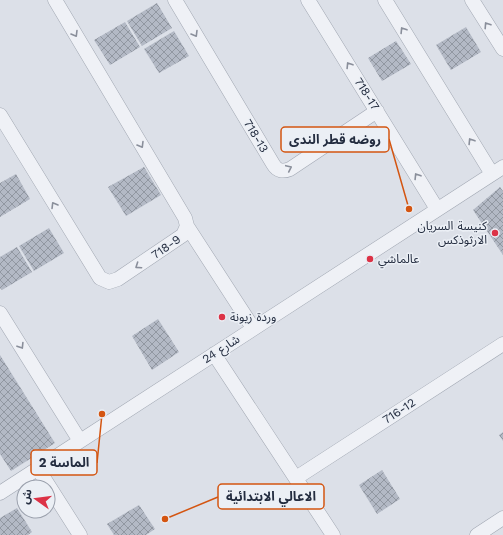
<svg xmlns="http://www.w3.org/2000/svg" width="503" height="535" font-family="'Work Sans','Noto Sans Arabic',sans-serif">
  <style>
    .building { fill: url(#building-cross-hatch) }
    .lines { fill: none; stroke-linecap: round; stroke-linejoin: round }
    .minor-casing { stroke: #a1a7b2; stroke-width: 15 }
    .minor { stroke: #eff1f6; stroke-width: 14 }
    .oneway { stroke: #8a8f9b }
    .poi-dot { fill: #dc3246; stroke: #ebeff5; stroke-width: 1.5 }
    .labels { text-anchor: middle; stroke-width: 3; stroke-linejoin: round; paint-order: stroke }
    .street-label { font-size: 12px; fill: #242d40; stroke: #ebeff5 }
    .poi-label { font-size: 12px; fill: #242d40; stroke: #ebeff5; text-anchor: start }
    .leader { fill: none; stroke: #d45511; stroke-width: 1.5 }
    .callout-dot { fill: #d45511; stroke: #ebeff5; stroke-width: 1.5 }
    .callout { fill: #ebeff5; stroke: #d45511; stroke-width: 1.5 }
    .callout-label { font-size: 13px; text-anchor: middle; font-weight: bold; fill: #242d40 }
  </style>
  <defs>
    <pattern id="building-cross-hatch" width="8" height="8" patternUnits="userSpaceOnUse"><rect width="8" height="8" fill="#b3b9c5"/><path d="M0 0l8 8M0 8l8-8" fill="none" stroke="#9197a1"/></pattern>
  </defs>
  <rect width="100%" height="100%" fill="#dce0e8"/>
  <path class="building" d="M 157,3 L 172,28 L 142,46 L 127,21 Z
    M 125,22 L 140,47 L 110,65 L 94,40 Z
    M 466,27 L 481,52 L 451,70 L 436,45 Z
    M 174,31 L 189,56 L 159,73 L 144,49 Z
    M 396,41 L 411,64 L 382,81 L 368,58 Z
    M 144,167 L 161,195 L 126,216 L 108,187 Z
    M 16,174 L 30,199 L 0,217 L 0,183 Z
    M 500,187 L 503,191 L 503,255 L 473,210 Z
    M 49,228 L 64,253 L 34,271 L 19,246 Z
    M 17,247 L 32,272 L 2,290 L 0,288 L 0,257 Z
    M 158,319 L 179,352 L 152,370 L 132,336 Z
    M 0,355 L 55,443 L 11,471 L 0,454 Z
    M 503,432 L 503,441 L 499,435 Z
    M 382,470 L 400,499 L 377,514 L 359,485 Z
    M 139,505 L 155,529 L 146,535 L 114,535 L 107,524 Z
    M 17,508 L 32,532 L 28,535 L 0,535 L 0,518 Z"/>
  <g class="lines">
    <defs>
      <path id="minor" d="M 175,0 L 273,164 C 277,171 283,172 290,169 L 377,111
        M 308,0 L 437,209
        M 385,0 L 492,174
        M 472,0 L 503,49
        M 0,115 L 100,278 L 109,282 L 118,279 L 183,235 L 187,226 L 185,218 L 55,0
        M 187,226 L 253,328
        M 0,313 L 80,441
        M 214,354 L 333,535
        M 38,469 L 80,535
        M 296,478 L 503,344
        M 0,493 L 503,167
        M 477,535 L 503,518"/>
    </defs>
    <use href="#minor" class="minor-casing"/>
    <use href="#minor" class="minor"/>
  </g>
  <defs><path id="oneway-chevron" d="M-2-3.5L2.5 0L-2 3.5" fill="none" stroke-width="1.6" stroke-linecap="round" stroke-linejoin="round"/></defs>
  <g class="oneway">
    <use href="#oneway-chevron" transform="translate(487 25) rotate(-123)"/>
    <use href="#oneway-chevron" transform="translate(403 30) rotate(-122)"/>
    <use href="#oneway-chevron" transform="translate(75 34) rotate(59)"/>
    <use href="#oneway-chevron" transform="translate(195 34) rotate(59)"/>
    <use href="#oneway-chevron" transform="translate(349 65) rotate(-122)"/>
    <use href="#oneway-chevron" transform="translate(471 141) rotate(-122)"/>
    <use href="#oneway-chevron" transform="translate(141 145) rotate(59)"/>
    <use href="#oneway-chevron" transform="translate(289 168) rotate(-25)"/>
    <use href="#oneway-chevron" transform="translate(417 176) rotate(-122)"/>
    <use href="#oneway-chevron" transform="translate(54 205) rotate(-121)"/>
    <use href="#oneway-chevron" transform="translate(138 266) rotate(146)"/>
    <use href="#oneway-chevron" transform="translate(21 346) rotate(58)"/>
  </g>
  <g class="poi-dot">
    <circle cx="495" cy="233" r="4"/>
    <circle cx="370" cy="259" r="4"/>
    <circle cx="222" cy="317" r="4"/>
  </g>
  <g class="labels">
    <g class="street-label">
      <text transform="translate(367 94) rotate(58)" y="4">718-17</text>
      <text transform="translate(256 136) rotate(59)" y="4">718-13</text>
      <text transform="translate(166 247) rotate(-35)" y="4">718-9</text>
      <text transform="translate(221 349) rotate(-33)" y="4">شارع 24</text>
      <text transform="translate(399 411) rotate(-33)" y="4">716-12</text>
    </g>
    <g class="poi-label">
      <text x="487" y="230" text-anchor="end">كنيسة السريان<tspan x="487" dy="14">الارثوذكس</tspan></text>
      <text x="378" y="263">عالماشي</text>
      <text x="230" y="321">وردة زيونة</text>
    </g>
  </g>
  <path class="leader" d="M409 209L389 139M102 414L97 463M165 519L218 497"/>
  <g class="callout-dot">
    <circle cx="409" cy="209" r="4"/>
    <circle cx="102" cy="414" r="4"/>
    <circle cx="165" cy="519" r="4"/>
  </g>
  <g class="callout">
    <rect x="281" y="127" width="108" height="25" rx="4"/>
    <rect x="31" y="450" width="66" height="25" rx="4"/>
    <rect x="218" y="484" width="106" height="25" rx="4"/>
  </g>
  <g class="callout-label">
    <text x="335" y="144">روضه قطر الندى</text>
    <text x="64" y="467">الماسة 2</text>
    <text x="271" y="501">الاعالي الابتدائية</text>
  </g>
  <g transform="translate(36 499) rotate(284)"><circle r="19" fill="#ebeff5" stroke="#9ba1ad"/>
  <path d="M0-3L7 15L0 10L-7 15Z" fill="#dc3246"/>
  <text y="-6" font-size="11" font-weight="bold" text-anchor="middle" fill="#242d40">ش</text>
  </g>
</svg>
